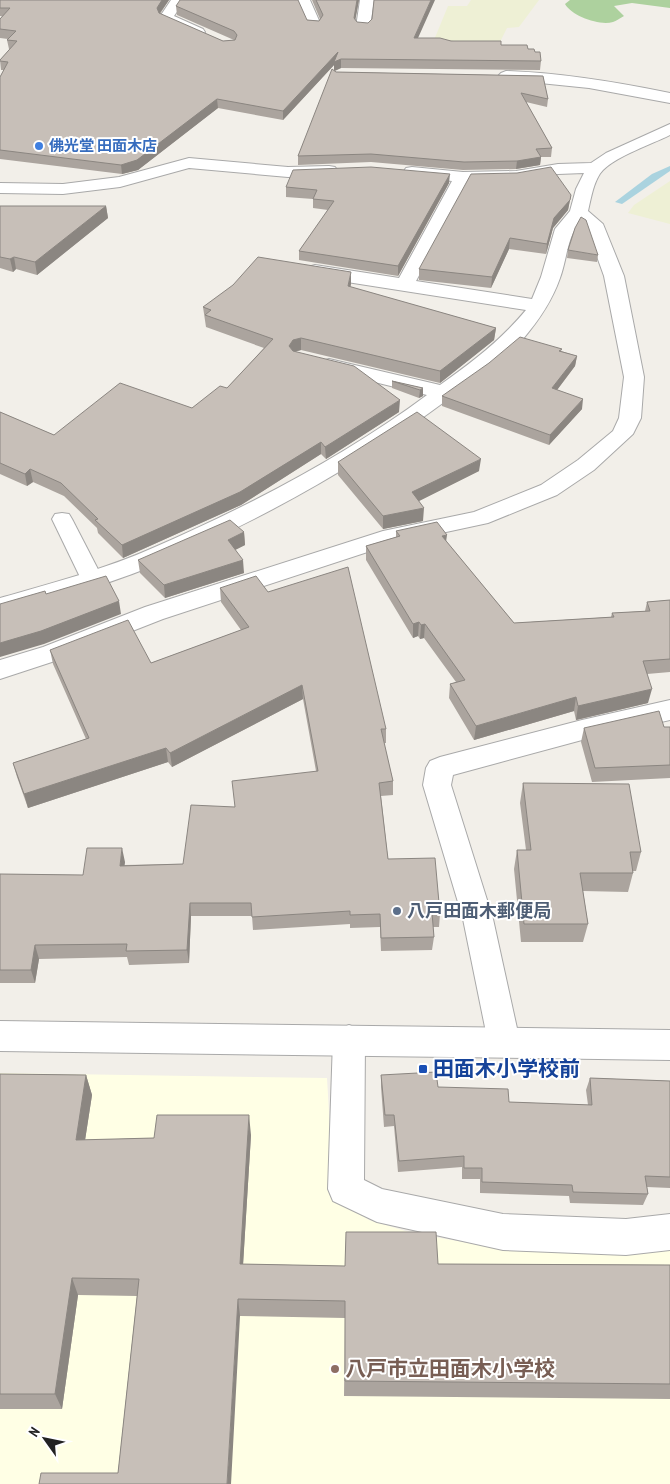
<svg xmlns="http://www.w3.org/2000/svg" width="670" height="1484" font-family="'PT Sans Narrow','Noto Sans JP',sans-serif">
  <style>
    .education { fill: #ffffe5 }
    .farmland { fill: #eef0d5 }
    .forest { fill: #add19e }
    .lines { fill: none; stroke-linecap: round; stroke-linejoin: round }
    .stream { fill: #aad3df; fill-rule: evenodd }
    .service-casing { stroke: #a9a9a9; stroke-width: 2 }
    .minor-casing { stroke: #a9a9a9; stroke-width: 2 }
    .tertiary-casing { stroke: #a9a9a9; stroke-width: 2 }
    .service { fill: #fff; fill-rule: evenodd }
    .minor { fill: #fff; fill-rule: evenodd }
    .tertiary { fill: #fff; fill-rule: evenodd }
    .wall { fill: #aba49e }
    .shaded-wall { fill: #8b8681 }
    .building { fill: #c7bfb8; stroke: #8b8681 }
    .shop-dot { fill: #3f7fe0; stroke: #fff; stroke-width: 2 }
    .service-dot { fill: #5c6f8a; stroke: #fff; stroke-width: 2 }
    .transit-dot { fill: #1a4fb4; stroke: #fff; stroke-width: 2 }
    .education-dot { fill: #8d6e63; stroke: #fff; stroke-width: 2 }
    .labels { text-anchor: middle; stroke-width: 4; stroke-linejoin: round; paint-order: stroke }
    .far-shop-label { font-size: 15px; font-weight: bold; fill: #366cbe; stroke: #fff; text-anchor: start }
    .service-label { font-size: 18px; font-weight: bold; fill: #4e5e75; stroke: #fff; text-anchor: start }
    .near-transit-label { font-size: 21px; font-weight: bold; fill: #164399; stroke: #fff; text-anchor: start }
    .near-education-label { font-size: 21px; font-weight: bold; fill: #785e54; stroke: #fff; text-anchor: start }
  </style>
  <rect width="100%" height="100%" fill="#f2efe9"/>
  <path class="education" d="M 0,1073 L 327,1078 L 334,1197 L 369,1220 L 412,1233 L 491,1247 L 640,1254 L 670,1250 L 670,1484 L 0,1484 Z"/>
  <path class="farmland" d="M 471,0 L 539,0 L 519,27 L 507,28 L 499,44 L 434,40 L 448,6 L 467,6 Z
    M 670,181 L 670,224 L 628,213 L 634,205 Z"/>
  <path class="forest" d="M 570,0 L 670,0 L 670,8 L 632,3 L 614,6 L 624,16 C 620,18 616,21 613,22 C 599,26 572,16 565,4 Z"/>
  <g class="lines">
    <path class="stream" d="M 670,166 L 670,171 L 622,204 L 615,202 L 652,174 Z"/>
    <defs>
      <path id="service" d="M 62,513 L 69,514 L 72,519 L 103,579 L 99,584 L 92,586 L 85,584 L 81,579 L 52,519 L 55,514 Z"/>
      <path id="minor" d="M 171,0 L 185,0 L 174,16 L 203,29 L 205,32 L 203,35 L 193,35 L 161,21 L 159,18 Z
        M 296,0 L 310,0 L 321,25 L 319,28 L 309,28 Z
        M 360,0 L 374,0 L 370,27 L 368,30 L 358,30 L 356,27 Z
        M 506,71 C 562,73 616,82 670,93 L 670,103 L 589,88 L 501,79 L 498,76 L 501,73 Z
        M 670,124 L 670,135 C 650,145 619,155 603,170 C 594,179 591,198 588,211 L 603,224 L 624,276 L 644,377 L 641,418 L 633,434 L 594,470 L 557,495 L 488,523 L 395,543 L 163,619 L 61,659 L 0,679 L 0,660 L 43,647 L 145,607 L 383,531 L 474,512 L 541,485 L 578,460 L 613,431 L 619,418 L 624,377 L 604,276 L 586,226 L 580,222 C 567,237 567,259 560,278 C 552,301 539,320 523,339 C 503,363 472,382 447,400 C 362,463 269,515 172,558 C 117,582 58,599 0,615 L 0,598 C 52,583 106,569 155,547 C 249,506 345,456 427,395 L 322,369 L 319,365 L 322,361 L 329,359 L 440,385 C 472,362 500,341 526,310 L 315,277 L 308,275 L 306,271 L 308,267 L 315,265 L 399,278 L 452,181 L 406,176 L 403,172 L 406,168 L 412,167 L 463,172 L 516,171 L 558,164 L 591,163 L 606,153 ZM 584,173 L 576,189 L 570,211 L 555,229 L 541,277 L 532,299 L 416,281 L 469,182 L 516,181 L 558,174 Z
        M 189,158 L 288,167 L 329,166 L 335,167 L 338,171 L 335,175 L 329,176 L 288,177 L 189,168 L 120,187 L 63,194 L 0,193 L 0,183 L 63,184 L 119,177 Z
        M 670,700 L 670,720 L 582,740 L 453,775 L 451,785 L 493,919 L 520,1042 L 516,1052 L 504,1057 L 492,1052 L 488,1042 L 463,919 L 423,785 L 426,768 L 430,761 L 440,757 L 582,720 Z
        M 349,1025 L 361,1030 L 365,1040 L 364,1180 L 382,1189 L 503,1214 L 626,1219 L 670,1214 L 670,1250 L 626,1255 L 503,1250 L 377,1222 L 333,1201 L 328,1189 L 333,1040 L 337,1030 Z"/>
      <path id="tertiary" d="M 0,1021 L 670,1030 L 670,1060 L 0,1051 Z"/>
    </defs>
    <use href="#service" class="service-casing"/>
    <use href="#minor" class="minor-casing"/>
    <use href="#tertiary" class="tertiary-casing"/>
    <use href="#service" class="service"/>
    <use href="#minor" class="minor"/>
    <use href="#tertiary" class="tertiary"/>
  </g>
  <path class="wall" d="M 0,0 L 169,0 L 160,14 L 223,41 L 234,40 L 177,15 L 176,6 L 319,21 L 320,19 L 312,0 L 359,0 L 355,20 L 357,22 L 418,38 L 501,45 L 528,49 L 535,52 L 541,61 L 540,70 L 341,68 L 335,71 L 336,72 L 543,76 L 548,99 L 547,107 L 526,102 L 552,148 L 551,157 L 541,157 L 540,165 L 516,169 L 463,170 L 371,162 L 298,165 L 298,156 L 334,70 L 334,65 L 283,120 L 218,108 L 138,170 L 122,174 L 0,159 L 0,77 L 4,70 L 1,70 L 0,60 L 10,49 L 9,49 L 7,40 L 8,39 L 0,38 L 0,19 L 2,16 L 0,16 Z
    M 449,183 L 398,276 L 299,260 L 299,251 L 328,210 L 313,208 L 313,199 L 286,197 L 286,187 Z
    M 571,195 L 568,210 L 553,228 L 546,254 L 509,249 L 491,288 L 419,280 L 419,269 Z
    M 0,206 L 106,206 L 108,218 L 37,275 L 16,269 L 13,272 L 0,268 Z
    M 568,250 L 598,255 L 597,262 L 567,258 Z
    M 351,284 L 350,287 L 496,328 L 494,340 L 440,383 L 301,350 L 295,352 L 399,412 L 326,459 L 321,454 L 241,505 L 123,558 L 98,533 L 97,528 L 64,496 L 33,482 L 27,486 L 0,474 L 0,412 L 54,435 L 192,408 L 227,388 L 264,348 L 206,327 L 203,307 Z
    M 562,349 L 561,351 L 577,356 L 575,366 L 557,390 L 582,409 L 549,445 L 442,406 L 442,396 Z
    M 392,381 L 423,388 L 423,396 L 419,398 L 392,388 Z
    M 338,462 L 479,471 L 419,501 L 423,521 L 383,529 L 338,475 Z
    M 396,531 L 446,541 L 514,623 L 611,617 L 612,613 L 645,611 L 647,602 L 670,600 L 670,672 L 647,674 L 648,703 L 576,720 L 574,711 L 474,740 L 449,698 L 450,684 L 456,682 L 424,638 L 420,639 L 418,636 L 413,638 L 366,560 L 366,546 L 396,537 Z
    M 244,532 L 245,545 L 235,550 L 244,573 L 165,598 L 140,573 L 138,560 Z
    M 220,588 L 268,592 L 386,729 L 386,743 L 384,743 L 393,781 L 393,795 L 381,796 L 388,859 L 440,914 L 439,927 L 433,927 L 434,937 L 432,950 L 381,951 L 380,927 L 350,928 L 350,924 L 253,930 L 252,916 L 191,916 L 189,963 L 129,965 L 127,957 L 39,959 L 35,983 L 0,983 L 0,874 L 83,875 L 125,862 L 124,865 L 183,864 L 235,807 L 316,771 L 303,699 L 172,767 L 168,762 L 28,808 L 17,777 L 13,763 L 86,739 L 53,664 L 50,650 L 151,663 L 241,630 L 221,602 Z
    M 664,727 L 670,727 L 670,778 L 592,782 L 581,742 L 584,728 Z
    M 523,783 L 641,852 L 636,871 L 633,871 L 633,873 L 628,892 L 583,891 L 588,924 L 583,942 L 521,942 L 514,869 L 517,850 L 526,850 L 520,803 Z
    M 0,1074 L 86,1075 L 92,1095 L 85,1140 L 251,1135 L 243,1264 L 345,1266 L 438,1264 L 670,1265 L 670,1399 L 344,1396 L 345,1318 L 240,1316 L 118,1473 L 137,1296 L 78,1295 L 62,1409 L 0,1409 Z
    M 381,1075 L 509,1102 L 588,1105 L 586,1090 L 590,1078 L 670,1081 L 670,1188 L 647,1187 L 648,1194 L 643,1205 L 570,1203 L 569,1196 L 480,1193 L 480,1179 L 462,1179 L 462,1167 L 398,1172 L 394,1126 L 384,1127 L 381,1087 Z"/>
  <path class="shaded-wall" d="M 162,0 L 169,0 L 157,17 L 157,8 Z
    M 357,0 L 359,0 L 354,27 L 354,18 Z
    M 431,0 L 435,0 L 414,47 L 414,38 Z
    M 338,52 L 341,59 L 341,68 L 334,71 L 334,65 L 283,120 L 283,111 Z
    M 217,99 L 218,108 L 138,170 L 122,174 L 121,165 Z
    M 541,157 L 540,165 L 516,169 L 517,161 Z
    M 450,174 L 449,183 L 398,276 L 398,266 Z
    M 571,195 L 568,210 L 553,228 L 546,254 L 547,244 L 554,218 Z
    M 106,206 L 108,218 L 37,275 L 35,262 Z
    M 510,238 L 509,249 L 491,288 L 492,277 Z
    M 14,257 L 16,269 L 13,272 L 10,259 Z
    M 351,272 L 351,284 L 348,298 L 348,286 Z
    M 496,328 L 494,340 L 440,383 L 440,371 Z
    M 301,338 L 301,350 L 293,352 L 289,346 L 293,340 Z
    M 577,356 L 575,366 L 551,398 L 552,388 Z
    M 423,388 L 423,396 L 419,398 L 420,390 Z
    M 583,399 L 582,409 L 549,445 L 550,435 Z
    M 400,400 L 399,412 L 326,459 L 325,447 Z
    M 321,442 L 321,454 L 241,505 L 123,558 L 122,545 Z
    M 481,459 L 479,471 L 411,505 L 412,492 Z
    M 30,469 L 33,482 L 27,486 L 25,474 Z
    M 424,508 L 423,521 L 383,529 L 383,516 Z
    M 244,532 L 245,545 L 229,553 L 228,540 Z
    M 447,535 L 445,549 L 442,536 Z
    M 243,560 L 244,573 L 165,598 L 164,585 Z
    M 119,601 L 121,614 L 44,644 L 0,657 L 0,643 Z
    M 419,622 L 418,636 L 413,638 L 413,624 Z
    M 425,624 L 424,638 L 420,639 L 421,625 Z
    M 302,685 L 303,699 L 172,767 L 170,753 Z
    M 652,689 L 648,703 L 576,720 L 578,706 Z
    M 576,697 L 574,711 L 474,740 L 476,726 Z
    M 166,748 L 168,762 L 28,808 L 24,794 Z
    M 122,848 L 125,862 L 123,879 L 120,866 Z
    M 190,903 L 191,916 L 189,963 L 187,950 Z
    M 35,945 L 39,959 L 35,983 L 31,970 Z
    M 86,1075 L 92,1095 L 82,1160 L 76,1140 Z
    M 249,1115 L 251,1135 L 242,1282 L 240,1264 Z
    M 72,1278 L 78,1295 L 62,1409 L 55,1394 Z
    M 238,1299 L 240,1316 L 231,1484 L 227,1484 Z"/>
  <path class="building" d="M 0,0 L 162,0 L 157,8 L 159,13 L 223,41 L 235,40 L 237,35 L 234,31 L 176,6 L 180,0 L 298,0 L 307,20 L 319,21 L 323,15 L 316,0 L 357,0 L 354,18 L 357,22 L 368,23 L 372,19 L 374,0 L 431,0 L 414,38 L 440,38 L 451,41 L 501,41 L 501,45 L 527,45 L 528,49 L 534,49 L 535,52 L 540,52 L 541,61 L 341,59 L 334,62 L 338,52 L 283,111 L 217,99 L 137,160 L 121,165 L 0,150 L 0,77 L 8,62 L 0,61 L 0,60 L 17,41 L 7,40 L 16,31 L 0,29 L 0,19 L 10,8 L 0,8 Z
    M 332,69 L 336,72 L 543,76 L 548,99 L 521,93 L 552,148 L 536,149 L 541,157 L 517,161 L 464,162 L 371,154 L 298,156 Z
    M 371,167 L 450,174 L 398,266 L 299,251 L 334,201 L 313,199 L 317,190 L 286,187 L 293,170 Z
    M 551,167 L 571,195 L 570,200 L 554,218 L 547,244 L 510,238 L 492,277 L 419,269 L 471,174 L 517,173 Z
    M 0,206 L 106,206 L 35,262 L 14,257 L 10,259 L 0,257 Z
    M 581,217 L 586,220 L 598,255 L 568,250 L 575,228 Z
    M 258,257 L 351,272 L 348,286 L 496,328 L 440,371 L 301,338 L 293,340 L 289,346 L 293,351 L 354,366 L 400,400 L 325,447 L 321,442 L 240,492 L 122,545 L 95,520 L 98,519 L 61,483 L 30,469 L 25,474 L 0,463 L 0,412 L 54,435 L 120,383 L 192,408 L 220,386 L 227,388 L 273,339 L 205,315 L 211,310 L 203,307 L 233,285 Z
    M 520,337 L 562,349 L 559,351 L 577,356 L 552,388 L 583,399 L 550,435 L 442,396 L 489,363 Z
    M 392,381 L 423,388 L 420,390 Z
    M 417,412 L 481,459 L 412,492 L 424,508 L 383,516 L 338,462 Z
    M 230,520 L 244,532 L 228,540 L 243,560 L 164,585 L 138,560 Z
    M 437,522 L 447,535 L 442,536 L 514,623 L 614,617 L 612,613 L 650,611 L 647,602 L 670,600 L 670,659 L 643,661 L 652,689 L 578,706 L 576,697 L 476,726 L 450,684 L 465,680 L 425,624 L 421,625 L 419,622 L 413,624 L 366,546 L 400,536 L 396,531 Z
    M 348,567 L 386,729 L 381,729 L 393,781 L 379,783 L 388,859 L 435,858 L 440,914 L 432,913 L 434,937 L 381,938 L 380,914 L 350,915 L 350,911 L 252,917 L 251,903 L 190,903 L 187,950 L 126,951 L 127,944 L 35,945 L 31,970 L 0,970 L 0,874 L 83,875 L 87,848 L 122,848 L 120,866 L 183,864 L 191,805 L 235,807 L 232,781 L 318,771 L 302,685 L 170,753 L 166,748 L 24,794 L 13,763 L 89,738 L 50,650 L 128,620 L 151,663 L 249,627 L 220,588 L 256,576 L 268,592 Z
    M 106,576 L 119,601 L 41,631 L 0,643 L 0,604 L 45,591 L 46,594 Z
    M 659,711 L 664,727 L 670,727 L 670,765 L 595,768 L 584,728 Z
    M 523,783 L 629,784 L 641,852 L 630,852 L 633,873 L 580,873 L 588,924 L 524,924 L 517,850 L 531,850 Z
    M 436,1072 L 438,1087 L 508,1089 L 509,1102 L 592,1105 L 590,1078 L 670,1081 L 670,1177 L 645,1176 L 648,1194 L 573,1192 L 572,1185 L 482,1182 L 482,1168 L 464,1168 L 464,1156 L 399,1161 L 394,1115 L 385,1115 L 381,1075 Z
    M 0,1074 L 86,1075 L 76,1140 L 154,1138 L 157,1115 L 249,1115 L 240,1264 L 345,1266 L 346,1232 L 436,1232 L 438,1264 L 670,1265 L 670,1384 L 345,1381 L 345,1301 L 238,1299 L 227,1484 L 39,1484 L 41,1473 L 118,1473 L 139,1279 L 72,1278 L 55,1394 L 0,1394 Z"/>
  <circle class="shop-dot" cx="39" cy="146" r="5"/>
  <circle class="service-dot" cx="397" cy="911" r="5"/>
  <rect class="transit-dot" x="418" y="1064" width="10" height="10" rx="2.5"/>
  <circle class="education-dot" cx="335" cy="1369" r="5"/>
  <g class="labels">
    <g class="far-shop-label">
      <text x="49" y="151">佛光堂 田面木店</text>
    </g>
    <g class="service-label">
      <text x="407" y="917">八戸田面木郵便局</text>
    </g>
    <g class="near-transit-label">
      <text x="433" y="1076">田面木小学校前</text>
    </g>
    <g class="near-education-label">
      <text x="345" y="1376">八戸市立田面木小学校</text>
    </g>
  </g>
  <g transform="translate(45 1439) rotate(303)" stroke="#ffffff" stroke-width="4" paint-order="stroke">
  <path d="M0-4L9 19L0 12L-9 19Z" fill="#222222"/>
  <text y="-8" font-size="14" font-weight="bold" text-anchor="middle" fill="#222222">N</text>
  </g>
</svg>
